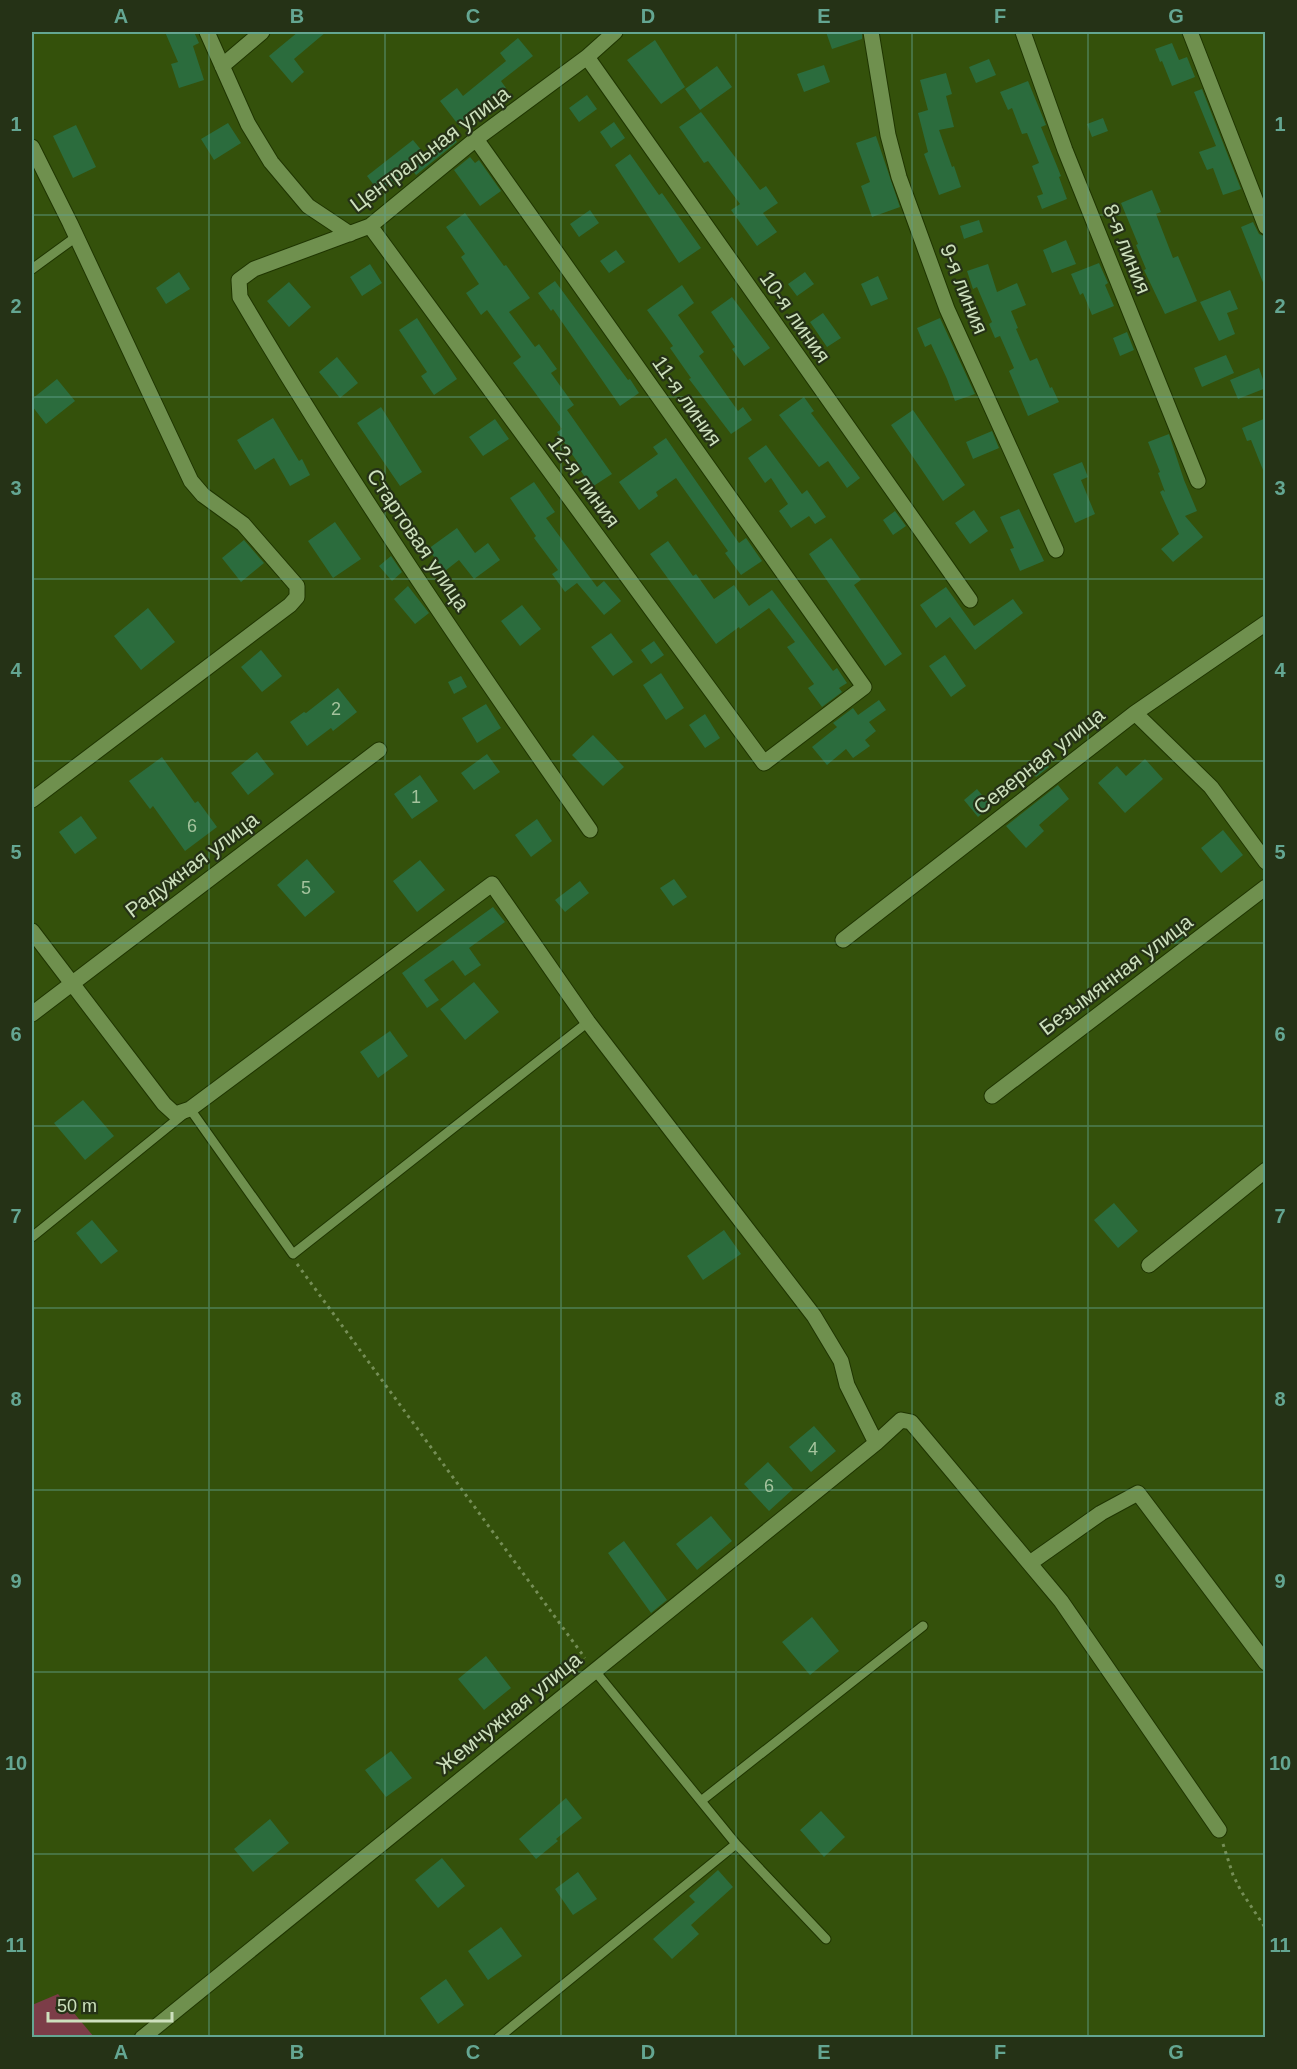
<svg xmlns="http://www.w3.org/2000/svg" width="1297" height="2069" font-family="Arial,sans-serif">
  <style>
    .green { fill: #7c3d48 }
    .building { fill: #2b6c3d }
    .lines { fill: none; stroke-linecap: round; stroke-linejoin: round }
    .lane-casing { stroke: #1f3500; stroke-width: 11 }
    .street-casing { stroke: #1f3500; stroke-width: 17 }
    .path { stroke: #758e56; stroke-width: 3; stroke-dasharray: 3 4.5; stroke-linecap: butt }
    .lane { stroke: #6f904e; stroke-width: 9 }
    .street { stroke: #6f904e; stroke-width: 15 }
    .grid { fill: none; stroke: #64a692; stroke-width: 1.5; stroke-opacity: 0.55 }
    .labels { text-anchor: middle; stroke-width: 4.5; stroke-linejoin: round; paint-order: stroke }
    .number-label { font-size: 18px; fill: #a4c39d }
    .street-label { font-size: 21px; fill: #cde0bd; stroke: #253216 }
    .neatline { fill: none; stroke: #64a692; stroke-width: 2 }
    .grid-label { font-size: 20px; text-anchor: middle; font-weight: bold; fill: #64a692 }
  </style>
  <rect width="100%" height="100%" fill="#34510b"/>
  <path class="green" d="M 58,1994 L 94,2037 L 32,2037 L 32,2005 Z"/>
  <path class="building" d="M 165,32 L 194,32 L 199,43 L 193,46 L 204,80 L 179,88 L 171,64 L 178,62 Z
    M 298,32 L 326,32 L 294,59 L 304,72 L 292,83 L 269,56 Z
    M 826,32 L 862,32 L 862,39 L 832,49 Z
    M 518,38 L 533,56 L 501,81 L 506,88 L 460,127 L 440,101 L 457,88 L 463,96 L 506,61 L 500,53 Z
    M 655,40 L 685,87 L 661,104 L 627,60 Z
    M 1172,43 L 1179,60 L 1187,57 L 1195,77 L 1172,86 L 1162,61 L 1160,62 L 1155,49 Z
    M 989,59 L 996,75 L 976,83 L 969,67 Z
    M 824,65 L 830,82 L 804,92 L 797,74 Z
    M 717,66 L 732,87 L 700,110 L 685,89 Z
    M 946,73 L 952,94 L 946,96 L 954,127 L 939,130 L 952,167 L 954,166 L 961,187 L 939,195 L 924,154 L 928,152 L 918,113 L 928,110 L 920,80 Z
    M 1028,81 L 1046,125 L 1041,127 L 1061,176 L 1059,177 L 1067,199 L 1042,209 L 1037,196 L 1043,194 L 1032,166 L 1039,163 L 1027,133 L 1022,134 L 1012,108 L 1008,110 L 1000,92 Z
    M 1202,89 L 1241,189 L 1223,195 L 1213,168 L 1207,170 L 1199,152 L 1216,146 L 1194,92 Z
    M 587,95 L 597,109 L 579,122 L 569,108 Z
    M 701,112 L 760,190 L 766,186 L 778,203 L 763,213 L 777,232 L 757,246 L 731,210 L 740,204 L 708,161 L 704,163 L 679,127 Z
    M 1103,118 L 1108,131 L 1092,137 L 1087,124 Z
    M 614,122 L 625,138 L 611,148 L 600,132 Z
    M 228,123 L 241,143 L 214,160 L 201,139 Z
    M 76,125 L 96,167 L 73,178 L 53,136 Z
    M 453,136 L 457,142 L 416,175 L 413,171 L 395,185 L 393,181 L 379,192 L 367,176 L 413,140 L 427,157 Z
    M 876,136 L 900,207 L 872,217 L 861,186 L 870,182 L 856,143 Z
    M 630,154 L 659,195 L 662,193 L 701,248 L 679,263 L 615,165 Z
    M 470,157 L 475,163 L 479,160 L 501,191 L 480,206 L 454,170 Z
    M 1152,190 L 1161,212 L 1156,214 L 1173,258 L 1178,256 L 1197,301 L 1165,314 L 1144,270 L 1146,269 L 1136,245 L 1138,244 L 1121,203 Z
    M 590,210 L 599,223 L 579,237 L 570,224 Z
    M 465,213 L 504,266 L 506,265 L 530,298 L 509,312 L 535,347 L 539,344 L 557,369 L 551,373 L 574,405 L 567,410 L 612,474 L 592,487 L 576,464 L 578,463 L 557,432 L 562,429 L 513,363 L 521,357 L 487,310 L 481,315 L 466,293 L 479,284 L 461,257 L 465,254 L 446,227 Z
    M 979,220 L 983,232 L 964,239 L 960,226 Z
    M 1253,222 L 1259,234 L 1266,237 L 1264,285 L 1241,227 Z
    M 1066,240 L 1076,264 L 1052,273 L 1043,250 Z
    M 616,250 L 625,262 L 609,273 L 600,261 Z
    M 1099,263 L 1108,283 L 1105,285 L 1114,306 L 1092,315 L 1083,293 L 1080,295 L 1071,274 Z
    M 370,264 L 382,283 L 362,296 L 350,277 Z
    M 988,264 L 997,292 L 1017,283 L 1026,305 L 1011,311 L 1018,328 L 1016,329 L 1030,361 L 1037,358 L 1050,388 L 1052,387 L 1059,402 L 1028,416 L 1009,371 L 1014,368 L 1000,336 L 995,338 L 989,324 L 992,322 L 977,287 L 973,289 L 967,271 Z
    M 179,272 L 190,289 L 166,304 L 156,288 Z
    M 805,272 L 814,284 L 797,296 L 788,284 Z
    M 878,276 L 888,299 L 871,306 L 861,284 Z
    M 555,281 L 628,380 L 630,379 L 639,393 L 620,406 L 553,309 L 551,311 L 538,293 Z
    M 289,282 L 311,307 L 289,327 L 267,301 Z
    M 682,285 L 694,303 L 678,315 L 704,352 L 699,356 L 738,411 L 743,407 L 752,420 L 731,434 L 689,379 L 691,378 L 670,348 L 673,346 L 647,310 Z
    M 1230,290 L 1238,309 L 1227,313 L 1235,334 L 1219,341 L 1200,302 Z
    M 732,297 L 770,348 L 744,366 L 732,349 L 735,347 L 711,312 Z
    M 823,313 L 841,338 L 827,347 L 810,322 Z
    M 417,318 L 457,379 L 434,395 L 421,376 L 427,372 L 399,330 Z
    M 940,318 L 975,394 L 955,401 L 947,379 L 931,344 L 925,347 L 917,328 Z
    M 1127,332 L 1134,350 L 1120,356 L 1113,338 Z
    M 1226,355 L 1234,373 L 1202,387 L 1194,368 Z
    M 337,357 L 358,383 L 340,398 L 319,372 Z
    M 1259,368 L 1266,388 L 1238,399 L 1230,380 Z
    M 57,379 L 75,401 L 46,424 L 32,406 L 32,399 Z
    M 804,397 L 814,411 L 811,413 L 860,478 L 847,488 L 828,461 L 819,467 L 779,415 Z
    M 381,407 L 422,472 L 400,486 L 357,423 Z
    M 913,410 L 965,485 L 943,501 L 891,425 Z
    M 273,418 L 299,461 L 302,459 L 310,475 L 290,486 L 274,458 L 255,470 L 237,440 Z
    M 1266,418 L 1266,475 L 1265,475 L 1251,440 L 1247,441 L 1242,428 Z
    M 495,419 L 509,439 L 483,456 L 469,437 Z
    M 992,431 L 999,448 L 973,459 L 966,442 Z
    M 1169,434 L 1184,480 L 1197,511 L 1185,516 L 1203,537 L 1173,562 L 1161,549 L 1179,534 L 1160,492 L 1163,490 L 1165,492 L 1158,473 L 1160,472 L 1148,442 Z
    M 666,438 L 739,543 L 746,538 L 762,561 L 741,575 L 725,553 L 728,551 L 676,478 L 656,492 L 658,496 L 639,510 L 619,482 L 658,454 L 653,447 Z
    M 766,445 L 802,494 L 807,490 L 826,517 L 815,524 L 809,516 L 791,528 L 779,511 L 788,504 L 771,478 L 765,483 L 748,458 Z
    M 1082,462 L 1088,477 L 1081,480 L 1095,514 L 1075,523 L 1053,474 Z
    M 534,482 L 555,512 L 546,518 L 597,587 L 604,581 L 621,601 L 604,615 L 577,583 L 565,592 L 552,574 L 558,570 L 534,538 L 536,536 L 510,498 Z
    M 1019,509 L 1044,561 L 1020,571 L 1010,549 L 1014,548 L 1000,517 Z
    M 974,510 L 988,531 L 970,544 L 955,523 Z
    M 895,511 L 906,526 L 893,535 L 883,520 Z
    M 335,522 L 361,559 L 333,578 L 308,541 Z
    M 457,528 L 475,553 L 488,543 L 500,560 L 474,579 L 459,560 L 445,571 L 428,549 Z
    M 831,538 L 861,580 L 854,585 L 902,654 L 885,666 L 809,554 Z
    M 244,540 L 264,563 L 241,582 L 222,558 Z
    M 668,541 L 693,576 L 696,574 L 714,599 L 734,585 L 749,606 L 772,590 L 833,671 L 837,668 L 847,683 L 839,688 L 842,692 L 822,707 L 808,688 L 814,684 L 787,647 L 795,642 L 769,608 L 740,629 L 739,627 L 716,644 L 650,554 Z
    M 391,556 L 402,572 L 392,581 L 379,566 Z
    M 408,586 L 429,613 L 415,624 L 394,599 Z
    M 946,587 L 974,626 L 1013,599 L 1023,613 L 975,650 L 950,617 L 936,628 L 920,605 Z
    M 522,605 L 541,629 L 520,646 L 501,621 Z
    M 148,608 L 175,642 L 141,670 L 114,636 Z
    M 611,633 L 633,662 L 613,676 L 591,647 Z
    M 654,641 L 664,655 L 651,664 L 641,650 Z
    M 261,650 L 282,676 L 262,692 L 241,667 Z
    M 945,655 L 966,686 L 951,697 L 929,666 Z
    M 661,673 L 684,708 L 666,720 L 643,685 Z
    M 461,676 L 467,687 L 454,694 L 448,682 Z
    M 338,688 L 357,712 L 333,731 L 331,728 L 307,746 L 290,722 L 304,712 L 306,713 Z
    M 879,700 L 886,710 L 869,722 L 876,731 L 865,740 L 870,746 L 853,758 L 846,749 L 827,765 L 812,747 L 837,727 L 833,723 L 853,708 L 858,715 Z
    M 486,704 L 501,728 L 477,743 L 462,718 Z
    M 705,714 L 720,738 L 705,748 L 689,725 Z
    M 593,735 L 624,767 L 603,786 L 572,755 Z
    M 257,752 L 274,774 L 248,795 L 231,773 Z
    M 487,754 L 500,772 L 474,790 L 461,773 Z
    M 1040,755 L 1049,767 L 1036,777 L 1027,766 Z
    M 162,757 L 195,803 L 198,801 L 217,827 L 185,851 L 153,806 L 150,809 L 129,781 Z
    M 1145,759 L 1163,779 L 1125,813 L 1098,783 L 1117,766 L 1126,776 Z
    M 420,775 L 438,801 L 412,819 L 394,794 Z
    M 1058,785 L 1069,799 L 1039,825 L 1044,831 L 1026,848 L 1006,826 Z
    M 977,789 L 991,806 L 978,817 L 964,800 Z
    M 81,816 L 97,838 L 75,854 L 59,832 Z
    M 537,819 L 552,841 L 531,857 L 515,835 Z
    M 1223,830 L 1243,855 L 1221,873 L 1201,848 Z
    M 307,859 L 335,892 L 305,917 L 277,885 Z
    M 420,860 L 445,890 L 417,912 L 393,881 Z
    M 674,879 L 687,897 L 673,906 L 660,888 Z
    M 580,881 L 589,893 L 565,912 L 555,900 Z
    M 493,907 L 505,922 L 469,948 L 481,965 L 465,976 L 453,960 L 424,980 L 439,1000 L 427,1008 L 402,973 Z
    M 1175,925 L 1185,936 L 1175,944 L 1165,934 Z
    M 474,982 L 499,1012 L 465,1040 L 440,1009 Z
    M 390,1031 L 408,1056 L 378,1078 L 360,1052 Z
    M 83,1100 L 114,1136 L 85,1160 L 54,1123 Z
    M 1114,1203 L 1138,1231 L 1118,1248 L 1094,1220 Z
    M 92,1220 L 118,1251 L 101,1264 L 76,1233 Z
    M 724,1230 L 741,1254 L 703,1280 L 687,1256 Z
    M 814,1426 L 836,1451 L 811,1472 L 789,1447 Z
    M 768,1462 L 793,1489 L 769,1511 L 744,1484 Z
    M 711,1516 L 732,1541 L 697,1570 L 676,1544 Z
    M 624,1541 L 667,1600 L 651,1613 L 608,1553 Z
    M 812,1617 L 839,1651 L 810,1675 L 782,1642 Z
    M 486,1656 L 511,1688 L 484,1710 L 458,1679 Z
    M 391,1751 L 412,1778 L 386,1797 L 365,1770 Z
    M 566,1798 L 582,1818 L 556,1839 L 558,1841 L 536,1859 L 519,1839 Z
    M 821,1811 L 845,1837 L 824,1857 L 800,1830 Z
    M 270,1819 L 289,1843 L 253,1872 L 234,1849 Z
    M 442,1858 L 465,1886 L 438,1908 L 415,1880 Z
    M 718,1870 L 733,1887 L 691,1925 L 699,1934 L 672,1959 L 653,1939 L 695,1902 L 689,1896 Z
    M 578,1872 L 597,1899 L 573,1915 L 555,1889 Z
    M 501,1927 L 522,1956 L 488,1980 L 468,1951 Z
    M 446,1979 L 464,2005 L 438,2024 L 420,1998 Z"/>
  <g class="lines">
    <defs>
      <path id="lane" d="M 32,269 L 76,237
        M 32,1237 L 190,1109 L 293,1254 L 588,1022
        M 595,1671 L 736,1844 L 826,1939
        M 701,1801 L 923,1626
        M 498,2038 L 736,1844"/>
      <path id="street" d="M 207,32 L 248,124 L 271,162 L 308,206 L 350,234
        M 871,32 L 888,135 L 899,177 L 947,309 L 1056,550
        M 1023,32 L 1065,150 L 1198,481
        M 1190,32 L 1266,227
        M 587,57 L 970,600
        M 222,66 L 262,32
        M 32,147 L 70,223 L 191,481 L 203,495 L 243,524 L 297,586 L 297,597 L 290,605 L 32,800
        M 370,226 L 764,763 L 864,687 L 476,139
        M 1135,713 L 1211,787 L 1266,862
        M 590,830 C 468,656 348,480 240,297 L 239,280 L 254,269 L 370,226 L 476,139 L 587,57 L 615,32
        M 32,931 L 164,1104 L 175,1114 L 190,1109 L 492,884 L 588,1022 L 814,1316 L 841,1361 L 847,1385 L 876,1443
        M 843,940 L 1135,713 L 1266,623
        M 32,1014 L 379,750
        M 992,1096 L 1266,887
        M 1149,1265 L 1266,1170
        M 1030,1563 L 1101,1513 L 1138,1493 L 1266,1663
        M 142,2038 L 876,1443 L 901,1420 L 911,1422 L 1061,1601 L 1219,1830"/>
    </defs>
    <use href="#lane" class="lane-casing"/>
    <use href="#street" class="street-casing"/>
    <path class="path" d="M 297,1264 L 585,1658
      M 1223,1844 L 1233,1875 L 1241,1891 L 1266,1929"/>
    <use href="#lane" class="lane"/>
    <use href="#street" class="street"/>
  </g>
  <path class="grid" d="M 209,32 L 209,2038M 385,32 L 385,2038M 561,32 L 561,2038M 736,32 L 736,2038M 912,32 L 912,2038M 1088,32 L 1088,2038M 32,215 L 1266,215M 32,397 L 1266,397M 32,579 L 1266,579M 32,761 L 1266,761M 32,943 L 1266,943M 32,1126 L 1266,1126M 32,1308 L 1266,1308M 32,1490 L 1266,1490M 32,1672 L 1266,1672M 32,1854 L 1266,1854"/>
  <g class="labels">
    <g class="number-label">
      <text x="336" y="715">2</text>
      <text x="416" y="803">1</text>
      <text x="192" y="832">6</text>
      <text x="306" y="894">5</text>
      <text x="813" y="1455">4</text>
      <text x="769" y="1492">6</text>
    </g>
    <g class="street-label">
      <text transform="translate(430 149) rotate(-37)" y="7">Центральная улица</text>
      <text transform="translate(1127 249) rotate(68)" y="7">8-я линия</text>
      <text transform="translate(964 289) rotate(68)" y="7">9-я линия</text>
      <text transform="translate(795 317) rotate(55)" y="7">10-я линия</text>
      <text transform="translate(687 401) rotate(55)" y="7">11-я линия</text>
      <text transform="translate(584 482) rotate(54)" y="7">12-я линия</text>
      <text transform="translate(418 540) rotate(56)" y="7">Стартовая улица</text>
      <text transform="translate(1039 761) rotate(-38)" y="7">Северная улица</text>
      <text transform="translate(192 865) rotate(-37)" y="7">Радужная улица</text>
      <text transform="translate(1116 975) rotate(-37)" y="7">Безымянная улица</text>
      <text transform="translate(509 1713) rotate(-39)" y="7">Жемчужная улица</text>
    </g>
  </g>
  <rect width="1297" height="2069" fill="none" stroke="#253216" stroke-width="66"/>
  <path d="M48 2012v9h124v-9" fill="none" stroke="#cde0bd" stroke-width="3"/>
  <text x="57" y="2012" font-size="18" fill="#cde0bd" stroke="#253216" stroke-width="4.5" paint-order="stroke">50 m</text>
  <rect x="33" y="33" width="1231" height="2003" class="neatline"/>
  <g class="grid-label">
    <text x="121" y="23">A</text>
    <text x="297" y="23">B</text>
    <text x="473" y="23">C</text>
    <text x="648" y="23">D</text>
    <text x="824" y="23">E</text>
    <text x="1000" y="23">F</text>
    <text x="1176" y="23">G</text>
    <text x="16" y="131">1</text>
    <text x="1280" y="131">1</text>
    <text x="16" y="313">2</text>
    <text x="1280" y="313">2</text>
    <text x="16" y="495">3</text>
    <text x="1280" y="495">3</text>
    <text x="16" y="677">4</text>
    <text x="1280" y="677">4</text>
    <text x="16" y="859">5</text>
    <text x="1280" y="859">5</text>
    <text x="16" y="1041">6</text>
    <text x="1280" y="1041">6</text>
    <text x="16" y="1223">7</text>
    <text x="1280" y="1223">7</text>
    <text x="16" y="1406">8</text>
    <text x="1280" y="1406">8</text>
    <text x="16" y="1588">9</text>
    <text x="1280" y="1588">9</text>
    <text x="16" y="1770">10</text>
    <text x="1280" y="1770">10</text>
    <text x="16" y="1952">11</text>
    <text x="1280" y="1952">11</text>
    <text x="121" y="2059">A</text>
    <text x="297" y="2059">B</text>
    <text x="473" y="2059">C</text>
    <text x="648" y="2059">D</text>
    <text x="824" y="2059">E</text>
    <text x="1000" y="2059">F</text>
    <text x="1176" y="2059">G</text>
  </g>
</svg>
